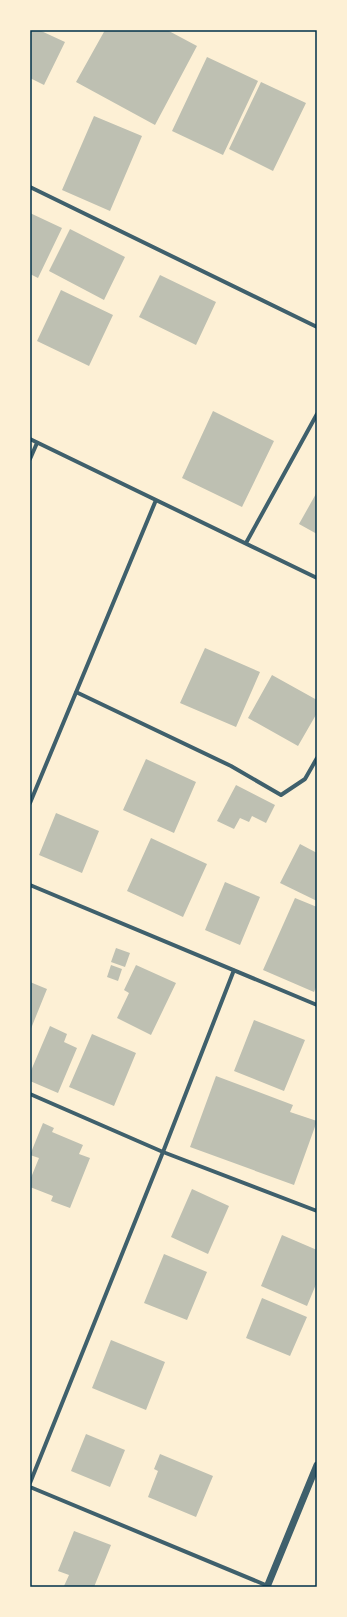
<svg xmlns="http://www.w3.org/2000/svg" width="347" height="1617" font-family="'DejaVu Sans',sans-serif">
  <style>
    .building { fill: #bec0b2 }
    .lines { fill: none; stroke-linecap: round; stroke-linejoin: round }
    .minor { stroke: #3f606c; stroke-width: 4 }
    .tertiary { stroke: #3f606c; stroke-width: 7 }
    .neatline { fill: none; stroke: #003049; stroke-width: 1.5 }
  </style>
  <rect width="100%" height="100%" fill="#fdf0d5"/>
  <path class="building" d="M 30,30 L 39,30 L 65,42 L 44,85 L 30,78 Z
    M 105,30 L 167,30 L 197,46 L 155,125 L 76,82 Z
    M 207,57 L 258,81 L 223,155 L 172,131 Z
    M 261,82 L 306,103 L 273,171 L 229,149 Z
    M 94,116 L 142,136 L 110,211 L 62,190 Z
    M 30,213 L 62,228 L 38,278 L 30,274 Z
    M 70,229 L 125,257 L 104,300 L 49,271 Z
    M 160,275 L 216,302 L 196,345 L 139,317 Z
    M 61,290 L 113,315 L 89,366 L 37,341 Z
    M 213,411 L 274,441 L 242,507 L 182,478 Z
    M 317,492 L 317,534 L 299,524 Z
    M 205,648 L 260,672 L 236,727 L 180,703 Z
    M 272,675 L 317,700 L 317,713 L 298,746 L 248,718 Z
    M 146,759 L 196,782 L 174,833 L 123,810 Z
    M 236,785 L 275,805 L 266,823 L 252,816 L 249,822 L 240,818 L 234,829 L 217,821 Z
    M 56,813 L 99,831 L 82,873 L 39,855 Z
    M 151,838 L 207,864 L 183,917 L 127,891 Z
    M 300,844 L 317,853 L 317,901 L 280,883 Z
    M 225,882 L 260,897 L 240,945 L 205,930 Z
    M 295,898 L 317,907 L 317,985 L 314,992 L 263,970 Z
    M 116,948 L 130,953 L 125,967 L 111,962 Z
    M 111,965 L 122,969 L 118,981 L 107,977 Z
    M 136,965 L 176,983 L 151,1035 L 117,1018 L 129,993 L 124,990 Z
    M 30,982 L 47,989 L 30,1031 Z
    M 254,1020 L 305,1040 L 284,1091 L 234,1071 Z
    M 50,1026 L 67,1034 L 64,1042 L 77,1048 L 58,1093 L 30,1081 L 30,1073 Z
    M 92,1034 L 136,1053 L 114,1106 L 69,1087 Z
    M 216,1076 L 293,1105 L 290,1112 L 317,1121 L 294,1185 L 190,1147 Z
    M 43,1123 L 54,1128 L 52,1132 L 83,1145 L 79,1154 L 90,1158 L 70,1208 L 51,1201 L 53,1196 L 30,1187 L 30,1180 L 39,1158 L 30,1155 Z
    M 192,1189 L 229,1206 L 208,1254 L 171,1237 Z
    M 282,1235 L 317,1250 L 317,1282 L 307,1306 L 261,1286 Z
    M 164,1254 L 207,1272 L 187,1320 L 144,1303 Z
    M 262,1298 L 307,1317 L 290,1356 L 246,1338 Z
    M 111,1340 L 165,1362 L 146,1410 L 92,1388 Z
    M 86,1434 L 125,1450 L 110,1487 L 71,1471 Z
    M 160,1454 L 213,1476 L 196,1517 L 148,1497 L 158,1471 L 154,1469 Z
    M 74,1531 L 111,1545 L 94,1587 L 68,1587 L 64,1586 L 69,1575 L 58,1571 Z"/>
  <g class="lines">
    <path class="minor" d="M 30,187 L 317,327
      M 30,439 L 317,578
      M 30,459 L 37,443
      M 246,543 L 317,414
      M 76,692 L 231,766 L 281,795 L 305,779 L 317,758
      M 30,803 L 156,500
      M 30,885 L 317,1005
      M 30,1094 L 163,1152 L 317,1211
      M 30,1483 L 163,1152 L 234,970
      M 30,1487 L 268,1586"/>
    <path class="tertiary" d="M 267,1587 L 317,1465"/>
  </g>
  <rect width="347" height="1617" fill="none" stroke="#fdf0d5" stroke-width="62"/>
  <rect x="31" y="31" width="285" height="1555" class="neatline"/>
</svg>
